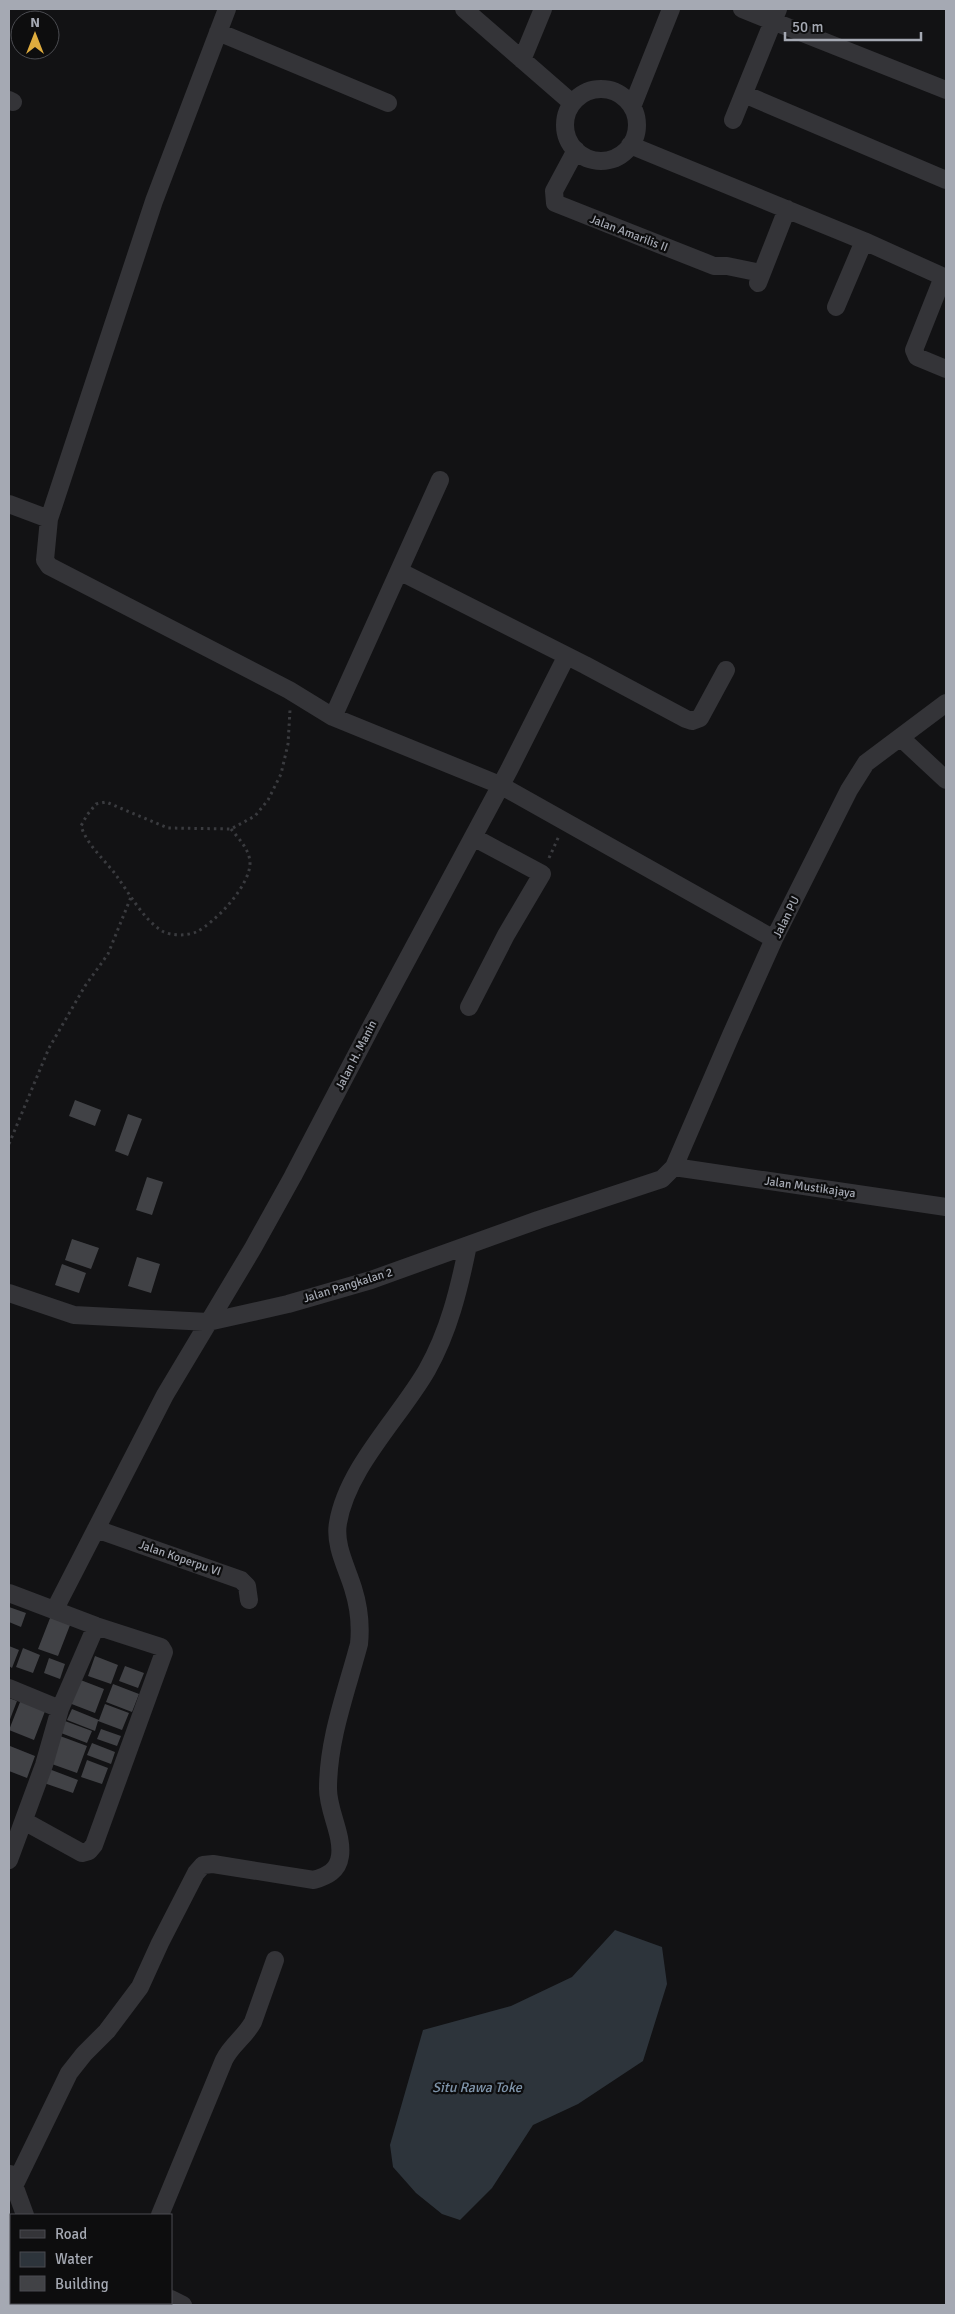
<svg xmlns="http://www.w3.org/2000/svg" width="955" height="2314" font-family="Signika,sans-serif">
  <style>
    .water { fill: #2d343b }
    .building { fill: #414246 }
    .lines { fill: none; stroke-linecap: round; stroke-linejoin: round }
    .path { stroke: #3a3b3f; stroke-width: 3; stroke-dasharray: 2.5 4; stroke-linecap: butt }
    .minor { stroke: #343438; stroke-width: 18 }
    .labels { text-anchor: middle; stroke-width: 4.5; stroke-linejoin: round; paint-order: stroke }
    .street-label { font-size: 12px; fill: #a5a9b3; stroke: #0d0d0e }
    .water-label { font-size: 14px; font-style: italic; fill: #7f95ab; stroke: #0d0d0e }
  </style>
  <rect width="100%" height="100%" fill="#121214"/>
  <path class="water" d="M 615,1930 L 662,1947 L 667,1984 L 643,2061 L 578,2104 L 533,2125 L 492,2188 L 460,2220 L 442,2214 L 416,2193 L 393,2167 L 390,2145 L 423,2030 L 511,2006 L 572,1977 Z"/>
  <path class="building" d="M 75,1100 L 101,1110 L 95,1126 L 69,1116 Z
    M 128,1114 L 142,1119 L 128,1156 L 115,1151 Z
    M 147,1177 L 163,1182 L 152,1215 L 136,1210 Z
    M 72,1239 L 99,1248 L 91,1269 L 65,1260 Z
    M 137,1257 L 160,1264 L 151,1293 L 128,1286 Z
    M 62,1264 L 86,1273 L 79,1293 L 55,1285 Z
    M 9,1607 L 26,1613 L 21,1627 L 9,1622 Z
    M 52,1613 L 72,1620 L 58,1656 L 38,1649 Z
    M 9,1646 L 19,1650 L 12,1668 L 9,1666 Z
    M 23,1648 L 40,1655 L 33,1673 L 16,1667 Z
    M 95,1656 L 118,1665 L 111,1684 L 88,1676 Z
    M 49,1658 L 65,1664 L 60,1679 L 44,1673 Z
    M 125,1666 L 144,1673 L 138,1688 L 119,1681 Z
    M 78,1679 L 104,1689 L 95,1713 L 69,1703 Z
    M 113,1684 L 139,1694 L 132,1712 L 106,1702 Z
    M 22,1697 L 47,1706 L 34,1740 L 9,1730 Z
    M 9,1698 L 17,1701 L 9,1722 Z
    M 105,1704 L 129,1713 L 122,1730 L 98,1721 L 95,1731 L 67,1720 L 72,1709 L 99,1720 Z
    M 65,1721 L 92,1731 L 87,1743 L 61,1733 Z
    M 101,1729 L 121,1736 L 117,1746 L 97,1739 Z
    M 60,1736 L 87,1746 L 77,1773 L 49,1763 Z
    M 92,1743 L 115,1752 L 111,1764 L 87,1755 Z
    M 10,1746 L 35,1756 L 27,1778 L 9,1771 Z
    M 87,1760 L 108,1768 L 102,1784 L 81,1777 Z
    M 49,1769 L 78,1780 L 73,1793 L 44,1783 Z"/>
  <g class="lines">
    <path class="path" d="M 231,829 C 239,839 249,849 250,862 C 251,885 215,923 196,932 C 187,936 171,936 162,931 C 143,919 129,893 116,875 C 104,859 87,845 81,826 L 87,815 L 96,804 L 106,802 L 168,828 L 231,829 L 255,816 L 268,800 L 281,774 L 288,744 L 290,710
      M 549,858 L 559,836
      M 9,1144 L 49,1048 L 85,986 L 108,954 L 131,897"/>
    <path class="minor" d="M 227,9 L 154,201 L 49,519 L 45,560 L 49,566 L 289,690 L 333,717 L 500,785 L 774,939
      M 464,9 L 572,103
      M 742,9 L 946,90
      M 218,32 L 388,103
      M 522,60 L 543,9
      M565 125a36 36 0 1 1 72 0a36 36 0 1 1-72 0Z
      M 744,94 L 946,180
      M 9,100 L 13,102
      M 632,107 L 671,9
      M 733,120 L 778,9
      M 630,145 L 864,241 L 946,278
      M 576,150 L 554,191 L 555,203 L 714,266 L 727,266 L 761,273
      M 943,277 L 914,350 L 917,357 L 946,369
      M 758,283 L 787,209
      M 836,307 L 864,241
      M 9,504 L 49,519
      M 399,571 L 585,665 L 686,719 L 692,721 L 700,718 L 726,670
      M 333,717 L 440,480
      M 901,738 L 946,780
      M 469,1007 L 506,935 L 542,874 L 473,837
      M 674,1167 L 946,1207
      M 9,1293 L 74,1315 L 208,1322 L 288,1304 L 371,1280 L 538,1220 L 662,1179 L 674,1167 L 731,1035 L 774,939 L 849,790 L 866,763 L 946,703
      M 96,1529 L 241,1580 L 247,1586 L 249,1600
      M 9,1593 L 96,1626 L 161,1647 L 164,1652 L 94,1845 L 89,1851 L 82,1853 L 24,1821
      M 55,1609 L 165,1395 L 253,1248 L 293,1176 L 372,1025 L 509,770 L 563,663
      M 9,1688 L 60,1709
      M 9,1860 L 44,1765 L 60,1709 L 96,1626
      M 10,2174 L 25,2215
      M 15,2184 L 69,2073 L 84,2054 L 107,2031 L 140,1987 L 160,1943 L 196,1873 L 203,1865 L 213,1864 L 314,1880 C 327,1876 338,1871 340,1856 C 343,1835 328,1811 328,1789 C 328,1739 346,1693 359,1644 C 361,1625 359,1607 353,1588 C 347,1568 334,1545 338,1523 C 347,1468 400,1417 427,1370 C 449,1331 459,1289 468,1245
      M 160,2215 L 224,2060 C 231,2045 245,2037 253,2022 L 275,1960
      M 171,2299 L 183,2305
      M 89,2305 L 91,2303"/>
  </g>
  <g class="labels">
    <g class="street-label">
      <text transform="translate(629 233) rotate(21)" y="4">Jalan Amarilis II</text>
      <text transform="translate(786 917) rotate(-64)" y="4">Jalan PU</text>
      <text transform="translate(356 1055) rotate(-63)" y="4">Jalan H. Manin</text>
      <text transform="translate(810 1187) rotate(8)" y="4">Jalan Mustikajaya</text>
      <text transform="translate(348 1285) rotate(-17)" y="4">Jalan Pangkalan 2</text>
      <text transform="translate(180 1558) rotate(19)" y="4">Jalan Koperpu VI</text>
    </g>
    <g class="water-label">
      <text x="477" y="2092">Situ Rawa Toke</text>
    </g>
  </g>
  <rect width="955" height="2314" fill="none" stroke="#a5a9b3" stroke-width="20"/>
  <rect x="10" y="2214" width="162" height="90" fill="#0d0d0e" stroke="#4a4b50"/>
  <rect x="20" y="2230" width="25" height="8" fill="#343438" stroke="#4a4b50"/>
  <text x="55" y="2239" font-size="15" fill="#a5a9b3">Road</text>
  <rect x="20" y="2252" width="25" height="15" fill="#2d343b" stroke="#4a4b50"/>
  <text x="55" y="2264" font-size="15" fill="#a5a9b3">Water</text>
  <rect x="20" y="2276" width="25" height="15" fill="#414246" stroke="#4a4b50"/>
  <text x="55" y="2289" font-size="15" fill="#a5a9b3">Building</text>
  <g transform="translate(35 35)"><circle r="24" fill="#0d0d0e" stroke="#4a4b50"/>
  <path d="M0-4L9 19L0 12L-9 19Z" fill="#dfac3e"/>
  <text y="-8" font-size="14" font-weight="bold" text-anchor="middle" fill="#a5a9b3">N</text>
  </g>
  <path d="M785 32v8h136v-8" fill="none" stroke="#a5a9b3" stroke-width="2.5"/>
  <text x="792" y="32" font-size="15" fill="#a5a9b3" stroke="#0d0d0e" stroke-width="4" paint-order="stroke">50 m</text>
</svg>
